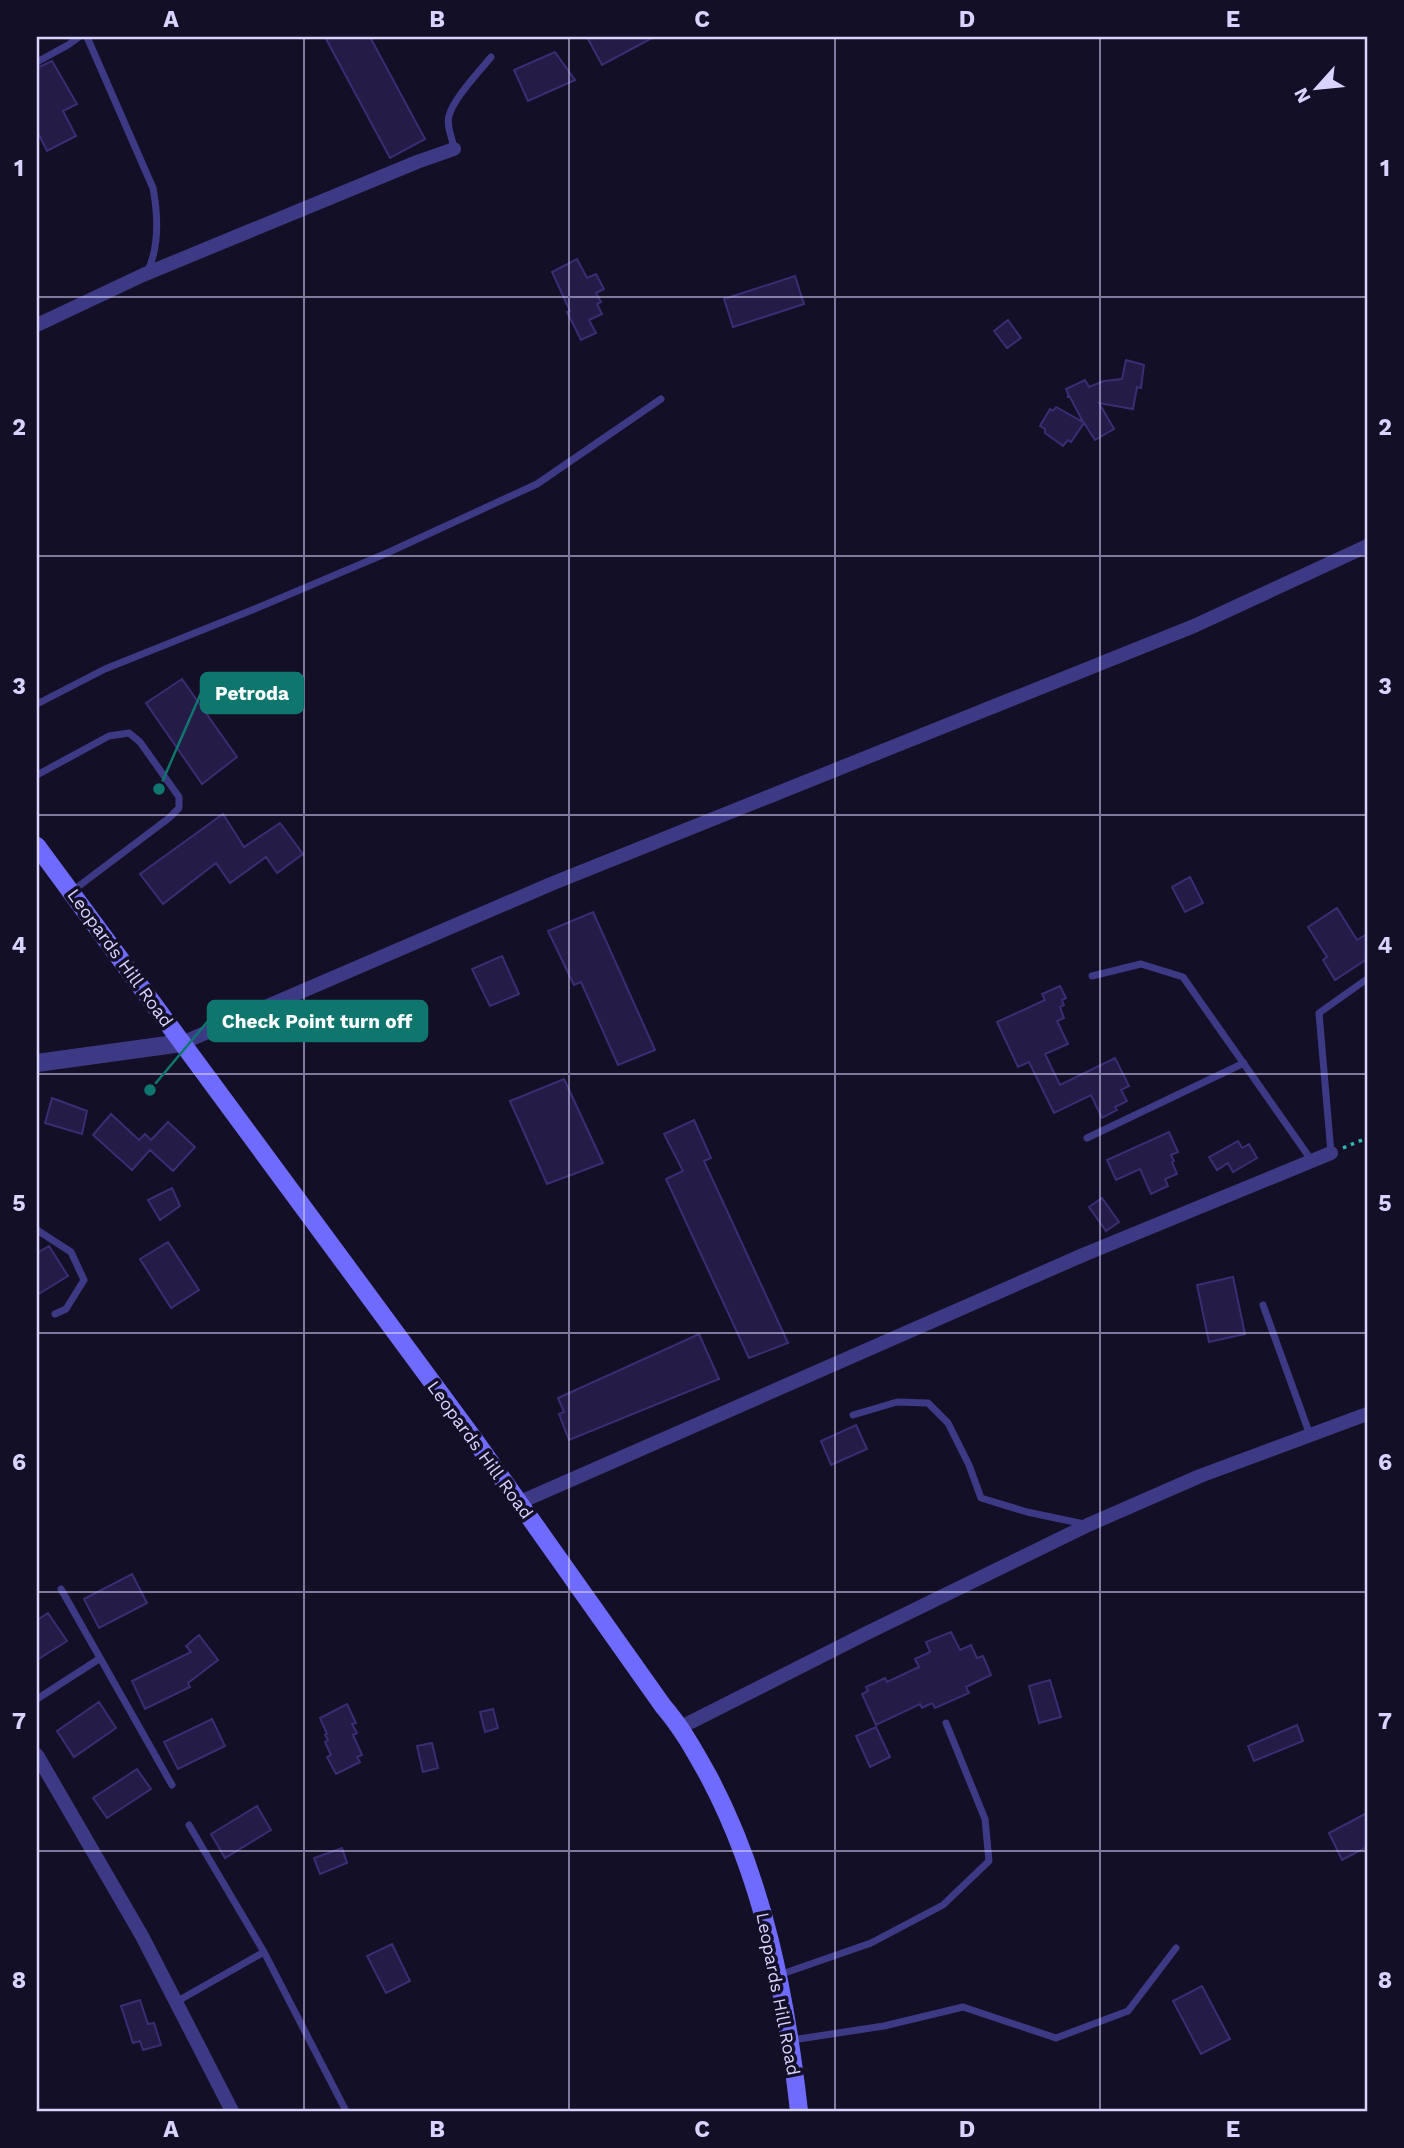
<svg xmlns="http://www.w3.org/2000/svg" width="1404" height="2148" font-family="'Work Sans',sans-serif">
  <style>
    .building { fill: #241b47; stroke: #3b2d73; stroke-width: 2 }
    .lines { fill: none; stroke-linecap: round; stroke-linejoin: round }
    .path { stroke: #2fb8b0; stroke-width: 3.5; stroke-dasharray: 3.5 5; stroke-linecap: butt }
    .service { stroke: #3d3a85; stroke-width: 7 }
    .minor { stroke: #3d3a85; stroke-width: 14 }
    .tertiary { stroke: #3d3a85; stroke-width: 18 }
    .secondary { stroke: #6f6bff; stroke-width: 18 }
    .grid { fill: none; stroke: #d9d4ff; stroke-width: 2; stroke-opacity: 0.55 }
    .labels { text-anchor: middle; stroke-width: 7; stroke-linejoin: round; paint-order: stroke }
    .street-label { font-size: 18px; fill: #d9d4ff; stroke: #130f26 }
    .leader { fill: none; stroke: #0f766e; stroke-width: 2.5 }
    .callout-dot { fill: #0f766e; stroke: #130f26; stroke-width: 2.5 }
    .callout { fill: #0f766e; stroke: #0f766e; stroke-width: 2.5 }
    .callout-label { font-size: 19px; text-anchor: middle; font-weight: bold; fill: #fff }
    .neatline { fill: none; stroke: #d9d4ff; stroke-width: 2.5 }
    .grid-label { font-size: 23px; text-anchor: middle; font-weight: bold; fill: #d9d4ff }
  </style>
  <rect width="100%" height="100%" fill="#130f26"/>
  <path class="building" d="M 325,37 L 370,37 L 425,139 L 390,158 Z
    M 587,37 L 654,37 L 602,65 Z
    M 555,52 L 575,80 L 528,101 L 514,70 Z
    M 52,61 L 77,104 L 63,111 L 76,136 L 47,151 L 37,131 L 37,68 Z
    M 577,259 L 587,278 L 596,274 L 604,289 L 596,293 L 601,302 L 597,304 L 602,314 L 589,320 L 596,333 L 581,340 L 567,312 L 570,311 L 552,272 Z
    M 795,276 L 804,304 L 733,327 L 724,299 Z
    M 1008,320 L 1021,338 L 1007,348 L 994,331 Z
    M 1126,360 L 1144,365 L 1141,388 L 1137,387 L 1133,409 L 1099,403 L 1114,429 L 1095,440 L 1084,423 L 1071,442 L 1068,440 L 1063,446 L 1045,433 L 1045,429 L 1040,426 L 1050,409 L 1053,411 L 1056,407 L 1083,422 L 1070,397 L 1067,397 L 1069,396 L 1066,389 L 1085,380 L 1089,387 L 1104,381 L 1122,379 Z
    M 182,679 L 237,757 L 202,784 L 146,703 Z
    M 223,814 L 244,847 L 280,823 L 303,854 L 277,873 L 266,857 L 230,883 L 216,863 L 163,904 L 140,874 Z
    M 1190,877 L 1203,903 L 1185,912 L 1172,887 Z
    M 1337,908 L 1357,940 L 1367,934 L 1367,959 L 1335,980 L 1323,960 L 1327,957 L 1308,927 Z
    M 593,912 L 655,1050 L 618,1065 L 581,982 L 574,985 L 548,931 Z
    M 502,956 L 519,994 L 490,1006 L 472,969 Z
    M 1060,986 L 1066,998 L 1062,1000 L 1064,1005 L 1060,1007 L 1064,1018 L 1057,1021 L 1068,1044 L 1045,1054 L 1060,1085 L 1115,1058 L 1129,1086 L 1121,1090 L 1127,1101 L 1115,1107 L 1117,1110 L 1102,1118 L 1091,1095 L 1054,1113 L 1029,1062 L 1018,1067 L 997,1022 L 1045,1000 L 1042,994 Z
    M 564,1079 L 603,1163 L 547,1184 L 510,1101 Z
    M 52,1098 L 87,1111 L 82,1134 L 45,1123 Z
    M 111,1114 L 139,1140 L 145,1134 L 151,1140 L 168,1122 L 195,1147 L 173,1171 L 150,1150 L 132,1170 L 93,1135 Z
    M 694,1120 L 711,1158 L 704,1161 L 788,1343 L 749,1358 L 666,1179 L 683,1171 L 664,1134 Z
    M 1169,1132 L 1178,1152 L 1171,1155 L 1174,1161 L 1172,1162 L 1177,1174 L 1165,1179 L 1168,1186 L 1151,1194 L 1140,1169 L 1116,1180 L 1107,1160 Z
    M 1238,1141 L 1242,1148 L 1249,1144 L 1257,1158 L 1233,1172 L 1228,1163 L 1217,1170 L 1209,1157 Z
    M 172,1188 L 180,1206 L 160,1220 L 148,1200 Z
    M 1102,1198 L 1119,1222 L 1106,1231 L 1089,1207 Z
    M 168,1242 L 199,1290 L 171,1308 L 140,1259 Z
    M 49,1246 L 68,1276 L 37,1295 L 37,1253 Z
    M 1233,1277 L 1245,1334 L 1209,1342 L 1197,1285 Z
    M 699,1334 L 719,1379 L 569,1440 L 559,1414 L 564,1412 L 558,1398 Z
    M 856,1425 L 867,1449 L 831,1465 L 821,1441 Z
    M 132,1574 L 147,1603 L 99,1628 L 84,1599 Z
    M 48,1613 L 67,1641 L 37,1660 L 37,1620 Z
    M 951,1632 L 960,1650 L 971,1645 L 977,1658 L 983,1656 L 991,1675 L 966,1687 L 969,1693 L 935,1708 L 932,1703 L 922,1708 L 920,1704 L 876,1725 L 862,1694 L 868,1691 L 866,1687 L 885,1678 L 887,1682 L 919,1667 L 915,1659 L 930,1652 L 926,1642 Z
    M 199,1635 L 218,1660 L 188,1683 L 190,1687 L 145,1709 L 132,1681 L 191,1652 L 186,1646 Z
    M 1050,1680 L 1061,1717 L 1039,1723 L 1029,1686 Z
    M 99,1702 L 116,1728 L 74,1757 L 57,1731 Z
    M 347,1704 L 356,1723 L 352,1724 L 357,1733 L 353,1735 L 362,1755 L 357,1757 L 360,1762 L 336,1774 L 327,1757 L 331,1755 L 325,1742 L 328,1740 L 325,1735 L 327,1734 L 320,1718 Z
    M 493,1709 L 498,1728 L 485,1732 L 480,1712 Z
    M 212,1719 L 225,1746 L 178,1769 L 164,1742 Z
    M 1297,1725 L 1303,1741 L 1254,1761 L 1248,1746 Z
    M 876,1727 L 890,1757 L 870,1767 L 856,1736 Z
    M 432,1743 L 438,1768 L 423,1772 L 417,1746 Z
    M 137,1769 L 151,1789 L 107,1818 L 93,1798 Z
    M 257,1806 L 271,1830 L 225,1858 L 211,1834 Z
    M 1367,1813 L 1367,1847 L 1342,1860 L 1329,1833 Z
    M 342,1848 L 347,1863 L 320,1874 L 314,1858 Z
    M 392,1944 L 410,1981 L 386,1993 L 367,1956 Z
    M 1202,1986 L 1230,2039 L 1201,2054 L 1173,2001 Z
    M 140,2000 L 148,2024 L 154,2023 L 161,2045 L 143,2050 L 140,2041 L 133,2043 L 121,2006 Z"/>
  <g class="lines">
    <path class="path" d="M 1343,1148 L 1367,1138"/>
    <path class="service" d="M 87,37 L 153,188 C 158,215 159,248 147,273
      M 37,62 L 68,45 L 79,37
      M 454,149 C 453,139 446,127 449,116 C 453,99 479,72 491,57
      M 37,704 L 105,669 L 257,608 L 387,553 L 537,484 L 661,399
      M 37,775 L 109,736 L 129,733 L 140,742 L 179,797 L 179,808 L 169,818 L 71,892
      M 1092,976 L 1141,964 L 1183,977 L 1312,1161
      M 1087,1138 L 1244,1063
      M 1331,1153 L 1319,1013 L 1367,979
      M 37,1230 L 71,1252 L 84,1280 L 66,1309 L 55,1314
      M 1263,1305 L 1310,1435
      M 853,1415 L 897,1402 L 928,1403 L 948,1423 L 969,1465 L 981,1498 L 1027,1512 L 1084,1524
      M 61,1589 L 172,1785
      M 37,1699 L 99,1659
      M 264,1952 L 346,2111
      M 779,1975 L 871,1943 L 943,1905 L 989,1861 L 985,1819 L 946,1723
      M 176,2002 L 264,1952 L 189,1825
      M 792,2040 L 884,2026 L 963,2007 L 1056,2038 L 1128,2011 L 1176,1948"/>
    <path class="minor" d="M 37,325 L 143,275 L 417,162 L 454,149
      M 182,1043 L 551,884 L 1194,626 L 1367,546
      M 518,1503 L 1083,1255 L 1331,1153
      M 681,1727 L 865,1634 L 1088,1525 L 1200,1476 L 1367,1414
      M 37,1755 L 142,1936 L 232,2111"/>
    <path class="tertiary" d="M 37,1063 L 182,1043"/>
    <path class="secondary" d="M 37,846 L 474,1439 L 663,1706 C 682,1728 695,1752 709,1777 C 764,1881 786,1996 799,2111"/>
  </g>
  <path class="grid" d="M 304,37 L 304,2111M 569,37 L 569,2111M 835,37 L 835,2111M 1100,37 L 1100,2111M 37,297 L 1367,297M 37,556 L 1367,556M 37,815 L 1367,815M 37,1074 L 1367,1074M 37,1333 L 1367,1333M 37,1592 L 1367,1592M 37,1851 L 1367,1851"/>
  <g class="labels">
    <g class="street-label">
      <text transform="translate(120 958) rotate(54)" y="6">Leopards Hill Road</text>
      <text transform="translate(480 1450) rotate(54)" y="6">Leopards Hill Road</text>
      <text transform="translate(778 1994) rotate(79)" y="6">Leopards Hill Road</text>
    </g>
  </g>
  <path class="leader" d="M159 789L201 693M150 1090L208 1021"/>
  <g class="callout-dot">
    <circle cx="159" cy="789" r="7"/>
    <circle cx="150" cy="1090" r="7"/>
  </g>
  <g class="callout">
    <rect x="201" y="673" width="102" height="40" rx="7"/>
    <rect x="208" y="1001" width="219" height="40" rx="7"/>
  </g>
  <g class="callout-label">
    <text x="252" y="700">Petroda</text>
    <text x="317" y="1028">Check Point turn off</text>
  </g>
  <rect width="1404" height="2148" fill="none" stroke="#130f26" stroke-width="77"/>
  <g transform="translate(1317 88) rotate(243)" stroke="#130f26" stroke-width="5" paint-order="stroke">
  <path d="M0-5L12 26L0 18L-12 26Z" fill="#d9d4ff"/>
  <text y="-10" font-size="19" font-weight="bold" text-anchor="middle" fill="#d9d4ff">N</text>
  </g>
  <rect x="38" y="38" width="1328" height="2072" class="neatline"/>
  <g class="grid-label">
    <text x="171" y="27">A</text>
    <text x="437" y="27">B</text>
    <text x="702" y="27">C</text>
    <text x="967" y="27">D</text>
    <text x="1233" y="27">E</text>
    <text x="19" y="176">1</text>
    <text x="1385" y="176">1</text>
    <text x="19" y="435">2</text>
    <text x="1385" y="435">2</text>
    <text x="19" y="694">3</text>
    <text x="1385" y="694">3</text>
    <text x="19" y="953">4</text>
    <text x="1385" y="953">4</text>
    <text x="19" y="1211">5</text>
    <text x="1385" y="1211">5</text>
    <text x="19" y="1470">6</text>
    <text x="1385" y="1470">6</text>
    <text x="19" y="1729">7</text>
    <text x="1385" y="1729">7</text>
    <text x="19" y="1988">8</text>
    <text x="1385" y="1988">8</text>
    <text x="171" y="2137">A</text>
    <text x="437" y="2137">B</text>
    <text x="702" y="2137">C</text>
    <text x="967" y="2137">D</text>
    <text x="1233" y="2137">E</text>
  </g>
</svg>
